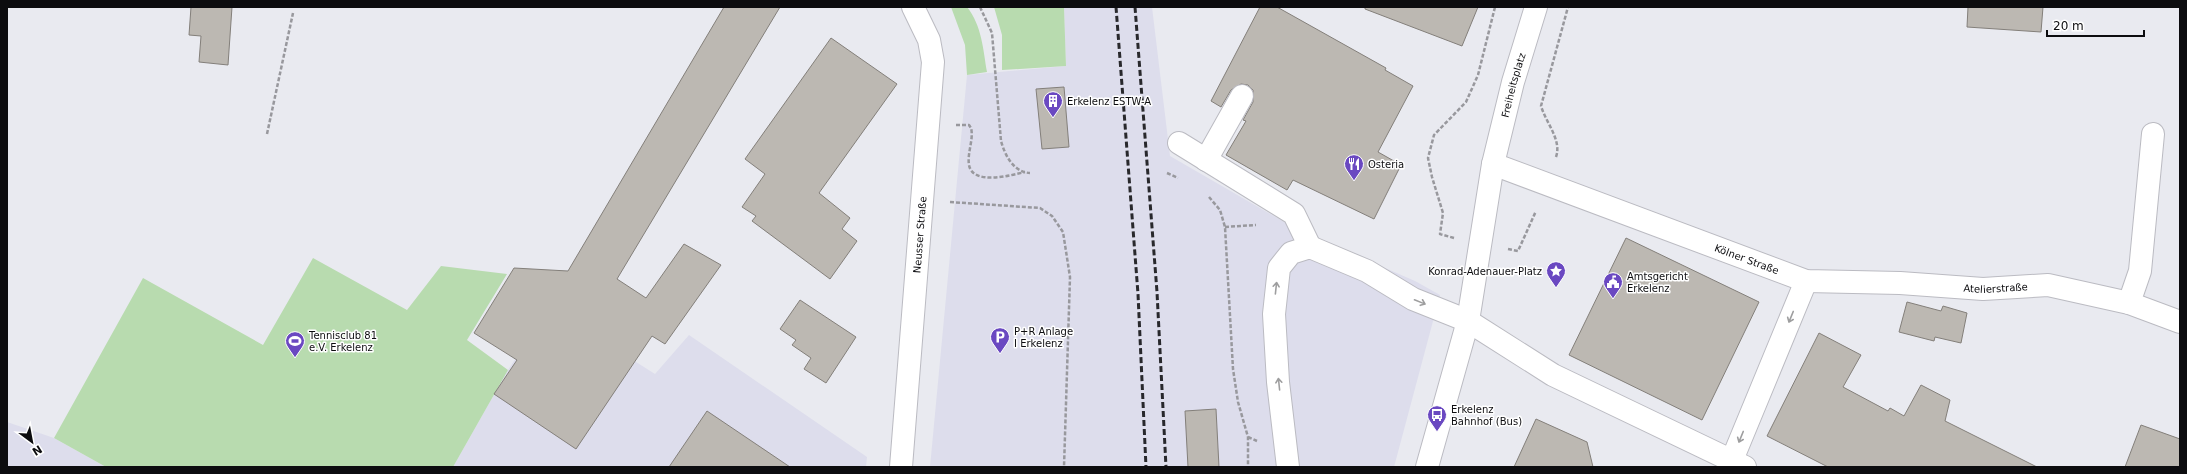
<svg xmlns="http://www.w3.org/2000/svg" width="2187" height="474" font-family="'DejaVu Sans',sans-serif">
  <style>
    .built { fill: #ddddec }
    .green { fill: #b8dbaf }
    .building { fill: #bcb8b2; stroke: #837f7a }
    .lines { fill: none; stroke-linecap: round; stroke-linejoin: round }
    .minor-casing { stroke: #bbbbc2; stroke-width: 24 }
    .path { stroke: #98989d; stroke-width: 2.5; stroke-dasharray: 4 2; stroke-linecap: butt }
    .minor { stroke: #fff; stroke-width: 22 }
    .rail { stroke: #28282c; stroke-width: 3; stroke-dasharray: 6 3; stroke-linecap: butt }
    .oneway { stroke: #9e9e9f }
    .labels { text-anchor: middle; stroke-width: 3; stroke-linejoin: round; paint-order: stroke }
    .street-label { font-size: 10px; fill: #0c0c0f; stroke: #fff }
    .poi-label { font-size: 10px; fill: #0c0c0f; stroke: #fff; text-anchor: start }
  </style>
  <rect width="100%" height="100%" fill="#e9eaf0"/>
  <path class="built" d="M 1064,7 L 1152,7 L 1170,156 L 1298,230 L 1415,281 L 1440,295 L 1394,467 L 930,467 L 967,75 L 1066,66 Z
    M 549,307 L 655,374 L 689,335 L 867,457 L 866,467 L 453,467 L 508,370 Z
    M 7,422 L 54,438 L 106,467 L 7,467 Z"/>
  <path class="green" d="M 951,7 L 967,7 C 982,26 983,49 987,72 L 967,75 L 965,45 Z
    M 994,7 L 1064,7 L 1066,66 L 1002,70 L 1002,35 Z
    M 313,258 L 407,310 L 441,266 L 507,274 L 467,340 L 508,370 L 453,467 L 106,467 L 54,438 L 143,278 L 263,345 Z"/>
  <path class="building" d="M 191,7 L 232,7 L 228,65 L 199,62 L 201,36 L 189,35 Z
    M 724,7 L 780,7 L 617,279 L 646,298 L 684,244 L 721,265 L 665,344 L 652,336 L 576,449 L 494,394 L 517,360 L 474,333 L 514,268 L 568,271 Z
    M 1260,7 L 1277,7 L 1386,68 L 1385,70 L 1413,86 L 1378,152 L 1401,165 L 1374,219 L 1293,180 L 1287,190 L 1226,155 L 1246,121 L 1243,120 L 1253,102 L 1253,90 L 1248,85 L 1241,84 L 1231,90 L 1221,107 L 1211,101 Z
    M 1365,7 L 1478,7 L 1462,46 L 1365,9 Z
    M 1968,7 L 2043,7 L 2041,32 L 1967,27 Z
    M 831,38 L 897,84 L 819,193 L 850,218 L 842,229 L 857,241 L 830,279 L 752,221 L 756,216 L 742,207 L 765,174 L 745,159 Z
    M 1064,87 L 1069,147 L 1042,149 L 1036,89 Z
    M 1626,238 L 1759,302 L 1702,420 L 1569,355 Z
    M 800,300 L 856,337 L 826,383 L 804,369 L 811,358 L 792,345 L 796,340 L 780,329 Z
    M 1907,302 L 1941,311 L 1943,306 L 1967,313 L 1961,343 L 1935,337 L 1934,341 L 1899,332 Z
    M 1819,333 L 1861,355 L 1843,387 L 1888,411 L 1890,408 L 1904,416 L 1921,385 L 1950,400 L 1945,421 L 2037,467 L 1828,467 L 1767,436 Z
    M 1216,409 L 1219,467 L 1188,467 L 1185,411 Z
    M 707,411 L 790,467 L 669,467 Z
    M 1536,419 L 1587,442 L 1593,467 L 1514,467 Z
    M 2141,425 L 2180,439 L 2180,467 L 2125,467 Z"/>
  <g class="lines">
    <defs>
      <g id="minor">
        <path d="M 1179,143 L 1294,214 L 1310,247"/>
        <path d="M 1206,160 L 1242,96"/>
        <path id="s1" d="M 1493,164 L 1806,281 L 1900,283 L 1983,289 L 2048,285 L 2129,303 L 2180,322"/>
        <path d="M 2129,303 L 2140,271 L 2153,134"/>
        <path d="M 1732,460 L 1806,281"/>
        <path id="s2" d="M 901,467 L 933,62 L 929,40 L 913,7"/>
        <path d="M 1288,467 L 1278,382 L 1274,314 L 1279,268 L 1291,253 L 1310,247 L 1367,271 L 1413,299 L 1468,321 L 1553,375 L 1745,467"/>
        <path id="s3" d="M 1427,467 L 1468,321 L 1493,164 L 1513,82 L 1536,7"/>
      </g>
    </defs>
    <use href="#minor" class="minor-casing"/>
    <path class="path" d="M 980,7 L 992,33 L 1001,141 C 1005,155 1013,172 1030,173
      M 956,125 L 969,125 L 971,128 C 974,139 967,153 969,165 C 973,186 1012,175 1025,172
      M 267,134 L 293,13
      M 1556,157 C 1562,140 1546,123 1541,106 L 1568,7
      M 1167,173 L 1178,178
      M 1209,197 L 1220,210 L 1225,227 L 1233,369 L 1238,402 L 1248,437 L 1248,467
      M 950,202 L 1040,208 L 1052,216 L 1063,232 L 1070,277 L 1064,467
      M 1225,227 L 1256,225
      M 1454,238 L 1440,234 L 1443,213 L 1432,177 L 1428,158 L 1434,135 L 1466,102 L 1478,75 L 1495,7
      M 1508,249 L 1518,251 L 1536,211
      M 1248,437 L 1257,441"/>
    <use href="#minor" class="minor"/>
    <path class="rail" d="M 1116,7 L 1138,294 L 1146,467
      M 1135,7 L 1157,292 L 1166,467"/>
  </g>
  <defs><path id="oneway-shaft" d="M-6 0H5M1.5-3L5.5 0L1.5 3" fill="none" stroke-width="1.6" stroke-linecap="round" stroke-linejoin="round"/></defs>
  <g class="oneway">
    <use href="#oneway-shaft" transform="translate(1276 288) rotate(-84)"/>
    <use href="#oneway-shaft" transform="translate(1420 302) rotate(22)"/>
    <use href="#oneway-shaft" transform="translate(1791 317) rotate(112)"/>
    <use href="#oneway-shaft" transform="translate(1279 384) rotate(-96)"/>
    <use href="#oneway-shaft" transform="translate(1741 437) rotate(112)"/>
  </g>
  <defs>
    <symbol id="building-pin" viewBox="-11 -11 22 30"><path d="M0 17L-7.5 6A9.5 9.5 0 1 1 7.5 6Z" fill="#6a48c1" stroke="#fff"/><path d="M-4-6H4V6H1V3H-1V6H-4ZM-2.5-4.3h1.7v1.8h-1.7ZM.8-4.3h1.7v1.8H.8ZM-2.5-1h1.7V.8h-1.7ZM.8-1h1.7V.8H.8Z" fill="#fff"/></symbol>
    <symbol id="restaurant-pin" viewBox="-11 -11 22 30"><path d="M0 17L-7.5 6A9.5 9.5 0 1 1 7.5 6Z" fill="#6a48c1" stroke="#fff"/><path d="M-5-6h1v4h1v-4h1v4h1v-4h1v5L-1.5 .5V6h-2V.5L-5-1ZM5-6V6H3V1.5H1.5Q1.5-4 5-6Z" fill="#fff"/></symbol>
    <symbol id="sight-pin" viewBox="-11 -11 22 30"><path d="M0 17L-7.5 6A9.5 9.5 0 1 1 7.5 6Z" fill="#6a48c1" stroke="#fff"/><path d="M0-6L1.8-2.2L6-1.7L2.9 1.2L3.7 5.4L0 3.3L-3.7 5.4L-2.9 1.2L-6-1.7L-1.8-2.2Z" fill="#fff"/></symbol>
    <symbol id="civic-pin" viewBox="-11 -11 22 30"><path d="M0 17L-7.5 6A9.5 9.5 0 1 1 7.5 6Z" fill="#6a48c1" stroke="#fff"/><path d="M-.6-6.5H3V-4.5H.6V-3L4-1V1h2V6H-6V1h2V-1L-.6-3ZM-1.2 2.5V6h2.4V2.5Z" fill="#fff"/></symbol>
    <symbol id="parking-pin" viewBox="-11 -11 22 30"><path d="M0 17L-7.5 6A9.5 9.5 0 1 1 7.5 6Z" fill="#6a48c1" stroke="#fff"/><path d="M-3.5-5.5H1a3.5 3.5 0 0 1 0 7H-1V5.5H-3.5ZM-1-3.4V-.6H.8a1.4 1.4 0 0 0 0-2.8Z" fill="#fff"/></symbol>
    <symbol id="stadium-pin" viewBox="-11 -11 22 30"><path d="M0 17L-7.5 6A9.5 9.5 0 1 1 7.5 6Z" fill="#6a48c1" stroke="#fff"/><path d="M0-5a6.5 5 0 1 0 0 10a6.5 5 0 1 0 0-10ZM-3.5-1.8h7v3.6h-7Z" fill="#fff"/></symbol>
    <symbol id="bus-pin" viewBox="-11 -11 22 30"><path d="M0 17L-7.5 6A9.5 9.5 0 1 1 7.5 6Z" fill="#6a48c1" stroke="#fff"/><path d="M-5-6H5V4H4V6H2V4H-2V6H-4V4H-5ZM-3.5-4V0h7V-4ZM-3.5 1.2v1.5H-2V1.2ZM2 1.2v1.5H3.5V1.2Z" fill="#fff"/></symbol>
  </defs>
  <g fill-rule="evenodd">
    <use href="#building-pin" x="1042" y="90" width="22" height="30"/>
    <use href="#restaurant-pin" x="1343" y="153" width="22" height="30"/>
    <use href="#sight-pin" x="1545" y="260" width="22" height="30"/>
    <use href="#civic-pin" x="1602" y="271" width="22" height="30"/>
    <use href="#parking-pin" x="989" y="326" width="22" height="30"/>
    <use href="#stadium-pin" x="284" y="330" width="22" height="30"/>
    <use href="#bus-pin" x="1426" y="404" width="22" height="30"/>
  </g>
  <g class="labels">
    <g class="street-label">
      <text dy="4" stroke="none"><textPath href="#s3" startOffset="392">Freiheitsplatz</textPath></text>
      <text dy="4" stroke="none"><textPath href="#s2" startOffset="233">Neusser Straße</textPath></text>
      <text dy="4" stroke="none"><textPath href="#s1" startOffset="271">Kölner Straße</textPath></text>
      <text dy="4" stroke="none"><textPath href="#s1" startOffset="524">Atelierstraße</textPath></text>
    </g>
    <g class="poi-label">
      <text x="1067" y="105">Erkelenz ESTW-A</text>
      <text x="1368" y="168">Osteria</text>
      <text x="1542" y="275" text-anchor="end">Konrad-Adenauer-Platz</text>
      <text x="1627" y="280">Amtsgericht<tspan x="1627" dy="12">Erkelenz</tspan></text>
      <text x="1014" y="335">P+R Anlage<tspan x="1014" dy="12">I Erkelenz</tspan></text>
      <text x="309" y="339">Tennisclub 81<tspan x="309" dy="12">e.V. Erkelenz</tspan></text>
      <text x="1451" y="413">Erkelenz<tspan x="1451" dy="12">Bahnhof (Bus)</tspan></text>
    </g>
  </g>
  <rect width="2187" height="474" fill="none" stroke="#0c0c0f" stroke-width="16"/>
  <g transform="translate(32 442) rotate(148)" stroke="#ffffff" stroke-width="3" paint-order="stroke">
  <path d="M0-3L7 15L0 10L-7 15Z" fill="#0c0c0f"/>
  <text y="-6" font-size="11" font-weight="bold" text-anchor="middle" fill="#0c0c0f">N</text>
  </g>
  <path d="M2047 30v6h97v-6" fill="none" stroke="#0c0c0f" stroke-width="2"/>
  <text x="2053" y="30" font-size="12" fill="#0c0c0f" stroke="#ffffff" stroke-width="3" paint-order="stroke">20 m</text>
</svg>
